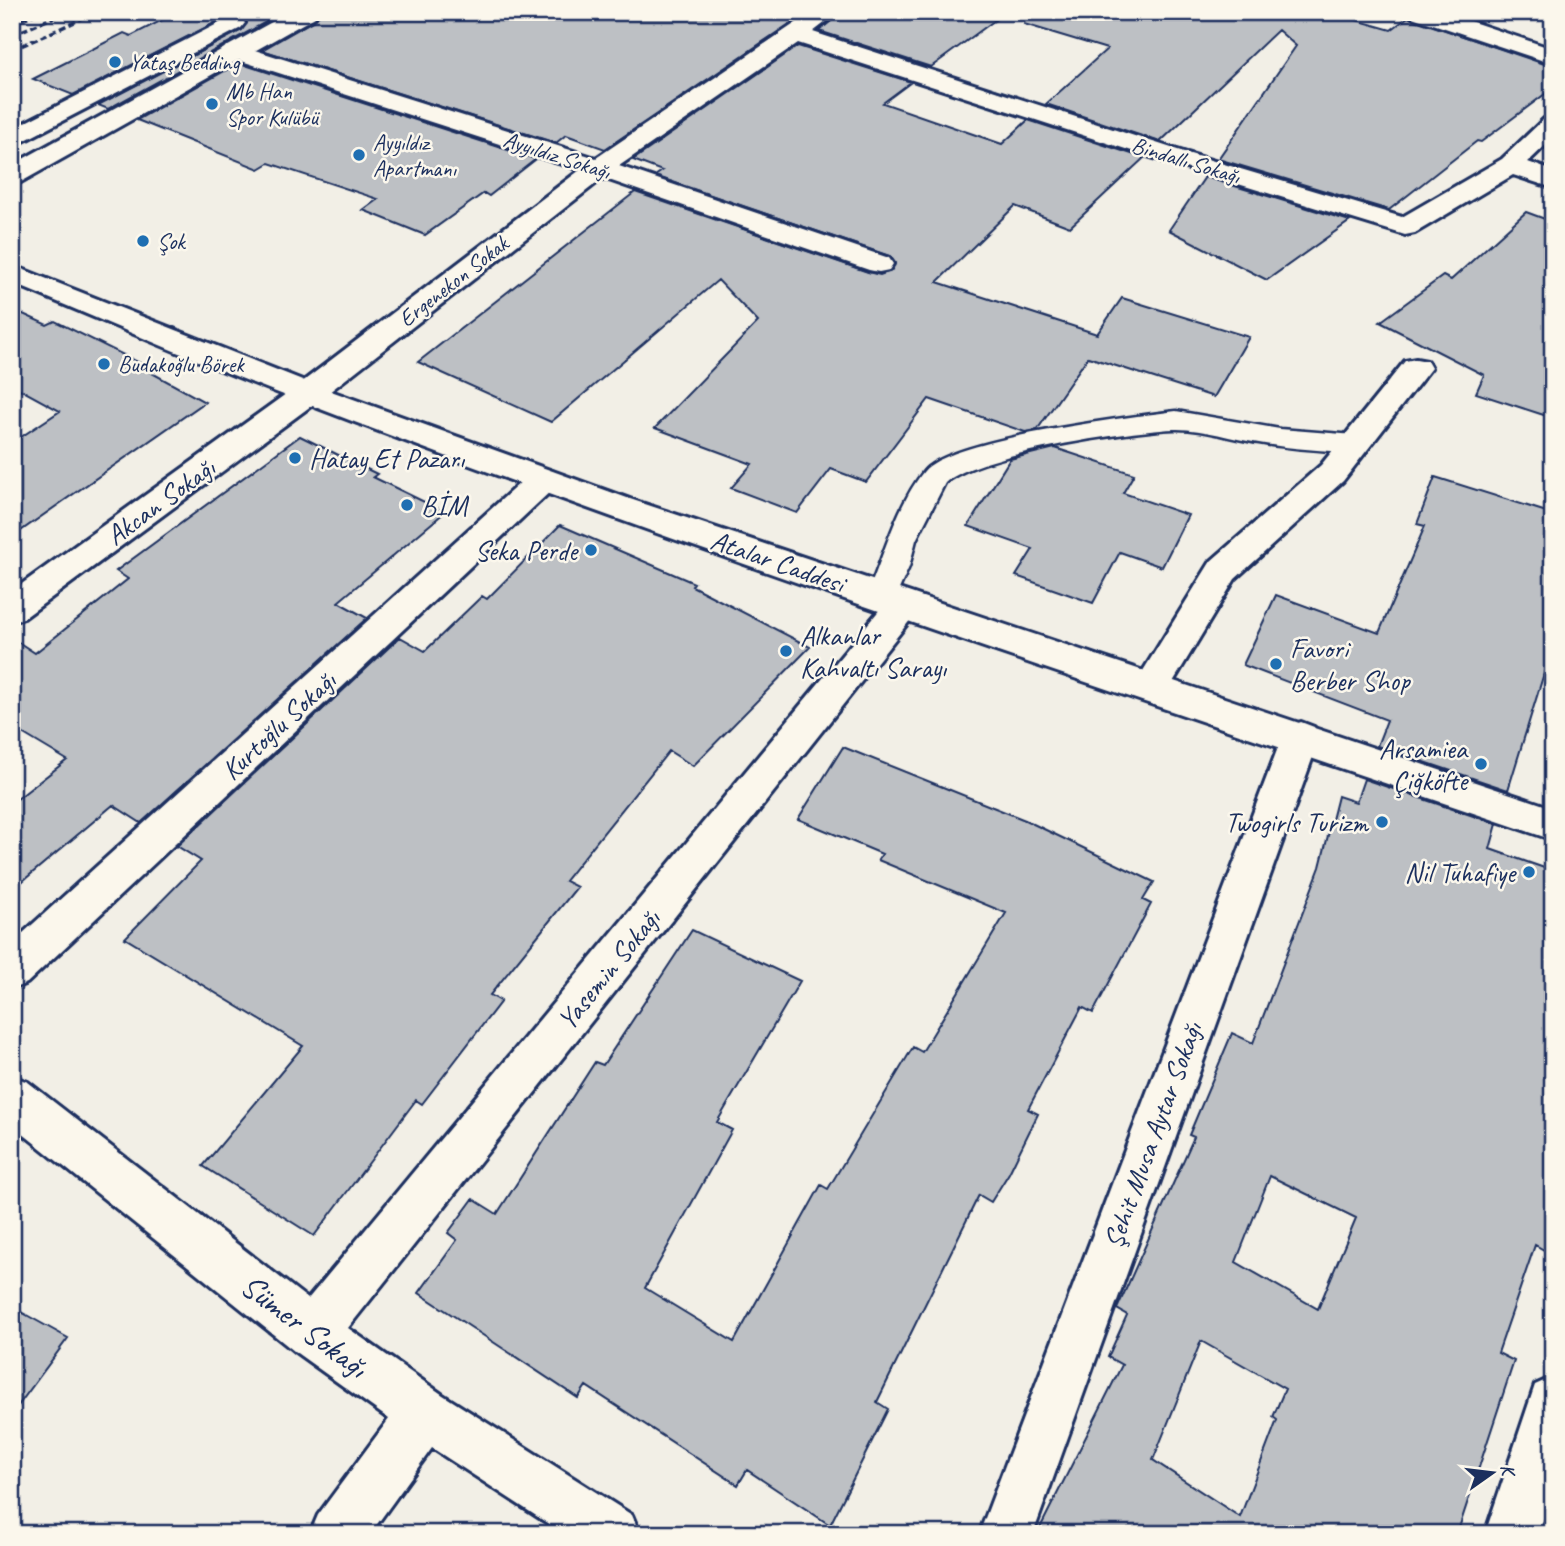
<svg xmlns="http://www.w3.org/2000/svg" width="1565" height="1546" font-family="Caveat,sans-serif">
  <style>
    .building { fill: #bdc0c4; stroke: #1b2f5e; stroke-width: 2; fill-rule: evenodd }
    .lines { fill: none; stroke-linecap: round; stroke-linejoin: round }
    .lane-casing { stroke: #1b2f5e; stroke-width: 5 }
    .street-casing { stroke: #1b2f5e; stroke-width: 6 }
    .secondary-casing { stroke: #1b2f5e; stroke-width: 6 }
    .primary-casing { stroke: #1b2f5e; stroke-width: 6 }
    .lane { fill: #fbf7ec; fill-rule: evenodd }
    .street { fill: #fbf7ec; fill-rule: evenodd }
    .secondary { fill: #fbf7ec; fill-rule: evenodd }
    .primary { fill: #fbf7ec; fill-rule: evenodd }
    .rail { stroke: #1b2f5e; stroke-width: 3.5; stroke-dasharray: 7 3.5; stroke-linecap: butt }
    .poi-dot { fill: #1f6fb2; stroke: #fbf7ec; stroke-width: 2.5 }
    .labels { text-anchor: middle; stroke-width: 5; stroke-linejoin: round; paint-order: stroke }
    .far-poi-label { font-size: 23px; fill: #1b2f5e; stroke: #fbf7ec; text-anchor: start }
    .far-street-label { font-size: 23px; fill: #1b2f5e; stroke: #fbf7ec }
    .poi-label { font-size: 28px; fill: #1b2f5e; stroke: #fbf7ec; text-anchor: start }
    .street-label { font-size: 28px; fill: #1b2f5e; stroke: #fbf7ec }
    .near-street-label { font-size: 33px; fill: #1b2f5e; stroke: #fbf7ec }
  </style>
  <rect width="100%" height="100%" fill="#f2efe6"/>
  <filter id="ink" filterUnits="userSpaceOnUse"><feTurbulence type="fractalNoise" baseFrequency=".0143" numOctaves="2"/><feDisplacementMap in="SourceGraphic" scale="14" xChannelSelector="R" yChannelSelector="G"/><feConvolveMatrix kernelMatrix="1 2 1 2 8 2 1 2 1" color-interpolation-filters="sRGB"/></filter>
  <g filter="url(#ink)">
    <path class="building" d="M 178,12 L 284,12 L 108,109 L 98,105 L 242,30 L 247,21 L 242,15 L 232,14 L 73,95 L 33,79 L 124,33 L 131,36 Z
      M 320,12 L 807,12 L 605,149 L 566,135 L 556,143 L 262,50 L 316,19 Z
      M 842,12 L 1006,12 L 931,67 L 819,31 Z
      M 1026,12 L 1328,12 L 1391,30 L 1408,17 L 1553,67 L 1553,88 L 1481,142 L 1477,141 L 1389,210 L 1218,159 L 1296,46 L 1278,30 L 1160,142 L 1046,104 L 1107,49 L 1024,24 Z
      M 798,46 L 911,82 L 883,103 L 1002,144 L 1028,120 L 1144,158 L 1070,227 L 1015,206 L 937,282 L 1097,334 L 1122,298 L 1249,337 L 1214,397 L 1088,357 L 1037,430 L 1025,432 L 929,399 L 866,482 L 831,469 L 797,513 L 731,488 L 752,464 L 655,428 L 758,322 L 718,280 L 551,422 L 418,362 L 635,192 L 868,272 L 880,275 L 891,271 L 895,263 L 890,256 L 655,176 L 662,171 L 633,160 Z
      M 239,63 L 536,159 L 489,196 L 484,193 L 425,235 L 363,210 L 378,199 L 269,163 L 259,169 L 137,120 Z
      M 1205,177 L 1350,221 L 1267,280 L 1169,230 Z
      M 1526,212 L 1553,222 L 1553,418 L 1476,393 L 1484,375 L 1380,322 L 1443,276 L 1451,280 Z
      M 12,309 L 47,325 L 55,321 L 156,371 L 152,373 L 205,402 L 12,537 L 12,443 L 60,411 L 12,385 Z
      M 300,436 L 377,474 L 373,477 L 445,512 L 338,602 L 367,618 L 141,823 L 113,805 L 12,890 L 12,803 L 67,760 L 12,727 L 12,638 L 35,653 L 128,579 L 116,571 Z
      M 1055,448 L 1134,474 L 1123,493 L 1188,515 L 1162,567 L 1120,552 L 1093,603 L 1016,576 L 1033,549 L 968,526 L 1010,459 Z
      M 1435,477 L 1553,514 L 1553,644 L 1508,790 L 1377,746 L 1387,720 L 1243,665 L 1276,595 L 1379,633 L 1425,526 L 1417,524 Z
      M 560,525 L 694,583 L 692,586 L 810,647 L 693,766 L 669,751 L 565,881 L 577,887 L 490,995 L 501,1001 L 422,1104 L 416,1100 L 314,1236 L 203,1166 L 303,1046 L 125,938 L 201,861 L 177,846 L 400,637 L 425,651 L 482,596 L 487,599 Z
      M 843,747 L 1025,820 L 1154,882 L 1143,900 L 1151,904 L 1093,1013 L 1082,1007 L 1028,1109 L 1038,1114 L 1009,1173 L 991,1202 L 979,1195 L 877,1402 L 888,1409 L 830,1525 L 747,1470 L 738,1485 L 586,1386 L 578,1398 L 419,1293 L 457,1240 L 448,1233 L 473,1199 L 497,1214 L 595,1062 L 603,1065 L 692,930 L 800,981 L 717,1122 L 732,1130 L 645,1288 L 734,1342 L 821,1185 L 828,1189 L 913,1047 L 922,1052 L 1006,913 L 878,860 L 882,854 L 798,819 Z
      M 1364,779 L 1497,824 L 1490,849 L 1553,871 L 1553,1255 L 1535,1245 L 1498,1353 L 1514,1361 L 1457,1534 L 1037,1534 L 1122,1365 L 1108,1357 L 1127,1315 L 1117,1309 L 1194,1137 L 1189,1135 L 1232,1033 L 1253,1043 L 1320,867 L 1338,796 L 1356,802 ZM 1270,1176 L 1356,1218 L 1318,1309 L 1236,1262 ZM 1201,1341 L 1285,1389 L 1273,1417 L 1277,1420 L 1240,1517 L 1153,1460 Z
      M 12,1307 L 68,1338 L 12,1414 Z"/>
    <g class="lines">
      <defs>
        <path id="lane" d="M 1176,411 L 1280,429 L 1355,435 L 1365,438 L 1369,444 L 1365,450 L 1355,453 C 1323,450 1290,449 1259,443 C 1232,439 1201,428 1174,429 C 1128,431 977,454 945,483 L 916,540 L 909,567 L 892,605 L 881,608 L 870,605 L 866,597 C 883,558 897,504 924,471 C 950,439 1130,417 1176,411 Z"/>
        <path id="street" d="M 812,12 L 839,12 L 813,32 L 1187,153 L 1402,217 L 1502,159 L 1544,119 L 1553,117 L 1553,138 L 1528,162 L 1553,171 L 1553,188 L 1513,175 L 1415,233 L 1405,235 L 1169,163 L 798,43 L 619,166 L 889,258 L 893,264 L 889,270 L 879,272 L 869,270 L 603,178 L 319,400 L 24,618 L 12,622 L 12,591 L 297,386 L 580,170 L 226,56 L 222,51 L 226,46 L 242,46 L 596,158 Z
          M 1409,12 L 1443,12 L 1553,49 L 1553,64 L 1412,17 Z
          M 1416,359 L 1427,361 L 1431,368 L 1343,481 L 1235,579 L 1164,697 L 1151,701 L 1138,697 L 1133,687 L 1211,561 L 1321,465 L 1405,361 Z
          M 543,469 L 554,472 L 559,480 L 554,488 L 27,983 L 12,989 L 12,943 L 532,472 Z
          M 903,592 L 915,596 L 921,605 L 915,614 L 348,1328 L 443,1395 L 632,1515 L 640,1534 L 564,1534 L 432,1448 L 370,1534 L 310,1534 L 318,1515 L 389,1419 L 294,1351 L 12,1125 L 12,1076 L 28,1082 L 308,1299 L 891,596 Z
          M 1301,722 L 1314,727 L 1320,737 L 1033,1534 L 979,1534 L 1282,737 L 1288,727 Z
          M 1553,1377 L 1553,1489 L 1539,1534 L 1485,1534 L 1535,1385 Z"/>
        <path id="secondary" d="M 12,265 L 320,387 L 630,499 L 1553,808 L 1553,840 C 1135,698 714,560 302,402 C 204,365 109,323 12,283 Z"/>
        <path id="primary" d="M 290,12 L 318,12 L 315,17 L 21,182 L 12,184 L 12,165 Z
          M 233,16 L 241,18 L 245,23 L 241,28 L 12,147 L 12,129 Z"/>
      </defs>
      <use href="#lane" class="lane-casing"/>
      <use href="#street" class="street-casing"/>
      <use href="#secondary" class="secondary-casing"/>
      <use href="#primary" class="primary-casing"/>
      <use href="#lane" class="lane"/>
      <use href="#street" class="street"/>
      <use href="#secondary" class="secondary"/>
      <use href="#primary" class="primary"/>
      <path class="rail" d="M 12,24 L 39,12
        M 12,35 L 66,12
        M 12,50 L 97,12"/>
    </g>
  </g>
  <g class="poi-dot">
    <circle cx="115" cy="62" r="7"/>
    <circle cx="212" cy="104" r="7"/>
    <circle cx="359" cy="155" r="7"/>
    <circle cx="143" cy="241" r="7"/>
    <circle cx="104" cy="364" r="7"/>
    <circle cx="295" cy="458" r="7"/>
    <circle cx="407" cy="505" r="7"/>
    <circle cx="591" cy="550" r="7"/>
    <circle cx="786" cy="651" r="7"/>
    <circle cx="1276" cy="664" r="7"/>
    <circle cx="1481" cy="764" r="7"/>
    <circle cx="1382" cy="822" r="7"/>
    <circle cx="1529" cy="872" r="7"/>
  </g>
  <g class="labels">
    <g class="far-poi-label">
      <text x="129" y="70">Yataş Bedding</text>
      <text x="226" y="99">Mb Han<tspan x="226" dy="26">Spor Kulübü</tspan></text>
      <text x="373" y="150">Ayyıldız<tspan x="373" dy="26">Apartmanı</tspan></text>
      <text x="157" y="249">Şok</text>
      <text x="118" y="372">Budakoğlu Börek</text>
    </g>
    <g class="far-street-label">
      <text transform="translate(557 155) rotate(18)" y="8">Ayyıldız Sokağı</text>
      <text transform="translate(1186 160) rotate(17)" y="8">Bindallı Sokağı</text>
      <text transform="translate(453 281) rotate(-38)" y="8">Ergenekon Sokak</text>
    </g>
    <g class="poi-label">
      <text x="309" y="468">Hatay Et Pazarı</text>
      <text x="421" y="515">BİM</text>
      <text x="577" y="560" text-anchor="end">Seka Perde</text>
      <text x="800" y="645">Alkanlar<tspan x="800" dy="32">Kahvaltı Sarayı</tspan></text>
      <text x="1290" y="658">Favori<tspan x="1290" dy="32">Berber Shop</tspan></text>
      <text x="1467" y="758" text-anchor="end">Arsamiea<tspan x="1467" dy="32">Çiğköfte</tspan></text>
      <text x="1368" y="832" text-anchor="end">Twogirls Turizm</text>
      <text x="1515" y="882" text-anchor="end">Nil Tuhafiye</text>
    </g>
    <g class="street-label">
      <text transform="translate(160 501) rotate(-36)" y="10">Akcan Sokağı</text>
      <text transform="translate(778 561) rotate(19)" y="10">Atalar Caddesi</text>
      <text transform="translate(278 725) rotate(-43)" y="10">Kurtoğlu Sokağı</text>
      <text transform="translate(608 969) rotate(-51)" y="10">Yasemin Sokağı</text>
      <text transform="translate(1152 1135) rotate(-70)" y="10">Şehit Musa Aytar Sokağı</text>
    </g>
    <g class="near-street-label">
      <text transform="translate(305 1325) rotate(37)" y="12">Sümer Sokağı</text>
    </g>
  </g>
  <rect width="1565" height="1546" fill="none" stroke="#fbf7ec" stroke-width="42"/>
  <rect x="21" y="21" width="1523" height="1504" fill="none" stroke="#1b2f5e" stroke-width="2.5" filter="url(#ink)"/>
  <g transform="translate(1492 1473) rotate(76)" stroke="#fbf7ec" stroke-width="5" paint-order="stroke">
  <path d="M0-5L12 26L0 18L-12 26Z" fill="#1b2f5e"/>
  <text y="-10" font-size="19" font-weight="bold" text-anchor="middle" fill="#1b2f5e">K</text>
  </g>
</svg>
